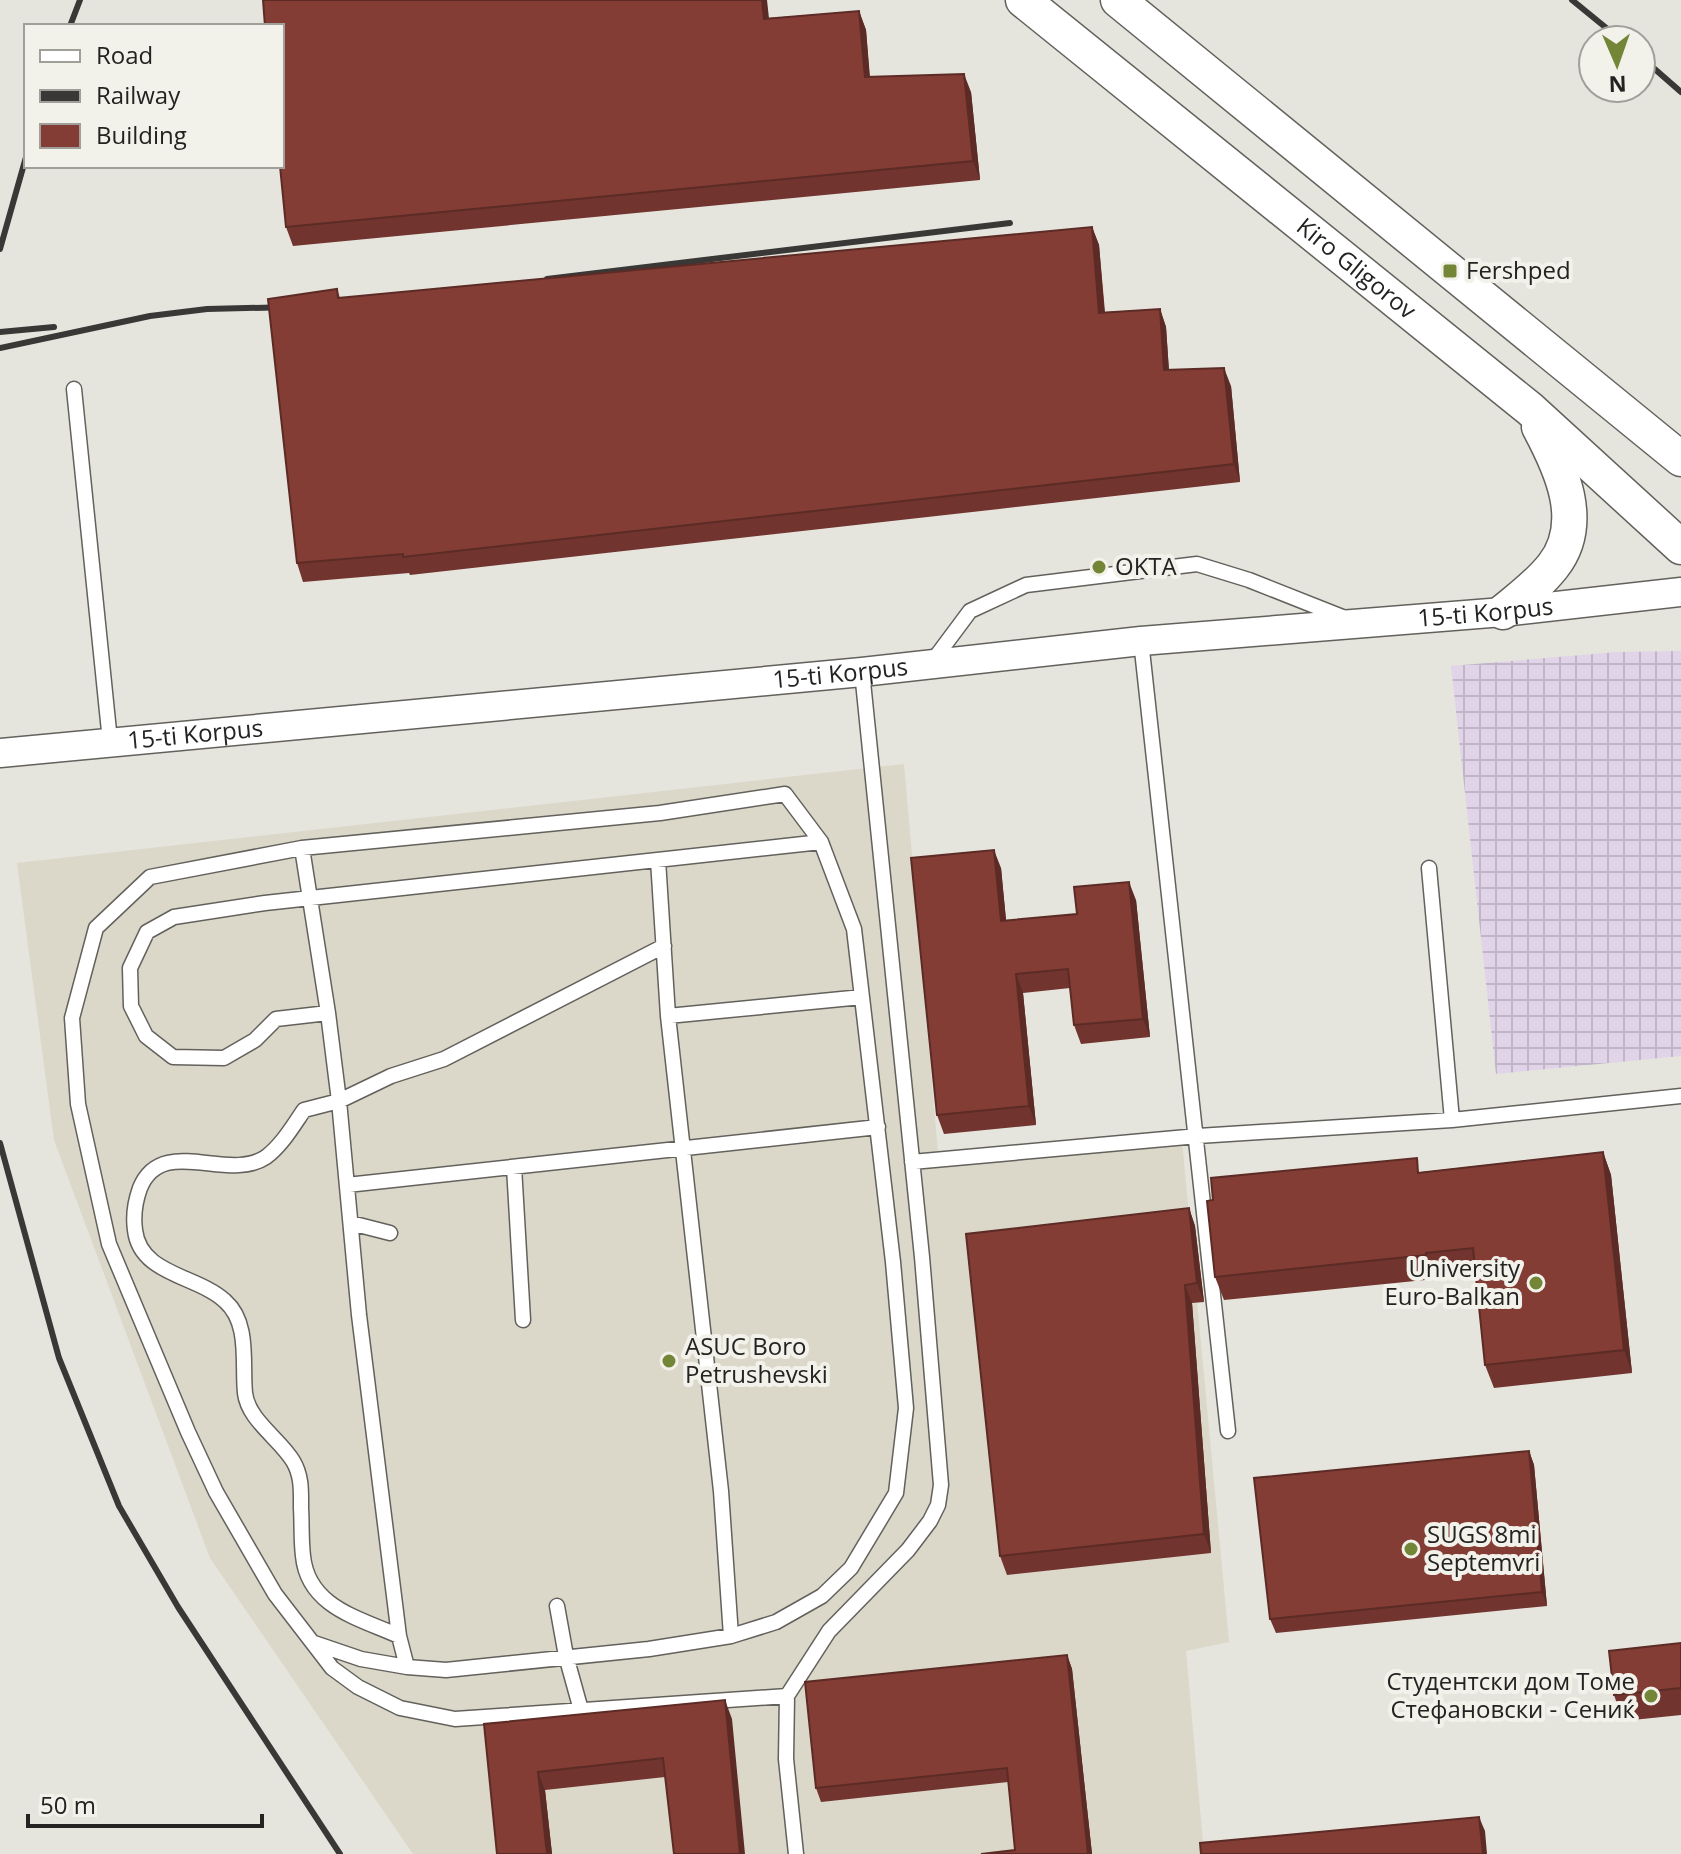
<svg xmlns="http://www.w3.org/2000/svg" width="1681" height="1854" font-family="'Open Sans',sans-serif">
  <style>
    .built { fill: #dbd7c9 }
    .industrial { fill: url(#industrial-grid) }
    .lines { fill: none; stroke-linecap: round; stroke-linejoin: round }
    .service-casing { stroke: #63615c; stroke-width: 17 }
    .minor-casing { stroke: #63615c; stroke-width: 31 }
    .tertiary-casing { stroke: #63615c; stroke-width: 37 }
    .service { stroke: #fff; stroke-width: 14 }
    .minor { stroke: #fff; stroke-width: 28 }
    .tertiary { stroke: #fff; stroke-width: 34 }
    .rail { stroke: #393836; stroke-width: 6 }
    .wall { fill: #71342e }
    .shaded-wall { fill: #5c2b25 }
    .building { fill: #833d35; stroke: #5c2b25; stroke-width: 2 }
    .poi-dot { fill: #738637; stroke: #f2f1ea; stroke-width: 3 }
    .labels { text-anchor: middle; stroke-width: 8; stroke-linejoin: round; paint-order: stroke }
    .street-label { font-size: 24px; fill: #242321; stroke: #f2f1ea }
    .poi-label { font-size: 24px; fill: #242321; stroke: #f2f1ea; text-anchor: start }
  </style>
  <defs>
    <pattern id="industrial-grid" width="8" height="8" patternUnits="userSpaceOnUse" patternTransform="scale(2)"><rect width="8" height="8" fill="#e1d4e8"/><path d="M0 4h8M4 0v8" fill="none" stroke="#c1b6c7"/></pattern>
  </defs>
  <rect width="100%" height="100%" fill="#e5e4dd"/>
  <path class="built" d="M 904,764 L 939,1164 L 1182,1141 L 1229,1642 L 1186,1651 L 1204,1854 L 413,1854 L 210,1558 L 54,1140 L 17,863 Z"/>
  <path class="industrial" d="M 1681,651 L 1681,1056 L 1496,1074 L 1451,666 L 1617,652 Z"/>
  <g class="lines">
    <defs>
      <path id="service" d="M 74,389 L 110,741
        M 1141,641 L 1228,1431
        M 932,662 L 970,611 L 1026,585 L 1197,564 L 1249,580 L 1345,618
        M 302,848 L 328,1013
        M 658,860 L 668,1016 L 721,1491 L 731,1636
        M 1429,868 L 1452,1120
        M 668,1016 L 862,997
        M 912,1162 L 1198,1136 L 1452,1120 L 1681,1096
        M 514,1167 L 523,1320
        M 347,1185 L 878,1127
        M 351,1223 L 390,1233
        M 557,1606 L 566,1656 L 581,1710
        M 399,1636 C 359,1618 308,1607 303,1556 C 301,1540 302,1524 301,1508 C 301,1491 302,1476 293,1461 C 280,1439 248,1420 245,1393 C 242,1363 250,1323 225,1301 C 197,1275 140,1275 135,1230 C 133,1216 135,1202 140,1188 C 162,1134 228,1183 266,1157 C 282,1145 293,1126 304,1110 L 339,1101 L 328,1013 L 276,1019 L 255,1040 L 224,1058 L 173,1057 L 146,1036 L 131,1006 L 130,968 L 147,932 L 174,917 L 265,903 L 821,842
        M 314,1643 L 361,1659 L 407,1667 L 446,1670 L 649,1649 L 731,1636 L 776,1622 L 822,1596 L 851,1568 L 896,1493 L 906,1408 L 893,1262 L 854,929 L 821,842 L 785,794 L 660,813 L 302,848 L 150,877 L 96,928 L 72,1018 L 78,1104 L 109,1244 L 188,1432 L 216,1492 L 275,1594 L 332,1668 L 358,1687 L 400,1708 L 455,1719 L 787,1696
        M 407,1667 L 399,1636 L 359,1315 L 339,1101 L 391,1076 L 444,1059 L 664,946
        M 796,1854 L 786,1759 L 787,1696 L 829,1631 L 908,1550 L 930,1521 L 938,1505 L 941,1485 L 922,1257 L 862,672"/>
      <g id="minor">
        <path id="s1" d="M 0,753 L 862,672 L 1141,641 L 1503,612 L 1681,592"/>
      </g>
      <g id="tertiary">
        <path id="s2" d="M 1023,0 L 1530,409 L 1681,547"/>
        <path d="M 1118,0 L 1681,459"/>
        <path d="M 1503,612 C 1520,598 1539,584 1553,566 C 1587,523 1561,468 1539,427"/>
      </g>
    </defs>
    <use href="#service" class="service-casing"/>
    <use href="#minor" class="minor-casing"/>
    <use href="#tertiary" class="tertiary-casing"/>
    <use href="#service" class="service"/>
    <use href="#minor" class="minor"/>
    <use href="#tertiary" class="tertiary"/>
    <path class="rail" d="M 1572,0 L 1621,40
      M 70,26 L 80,0
      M 1641,57 L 1681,92
      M 0,249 L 26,157
      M 547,279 L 1010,223
      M 0,332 L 54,327
      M 0,348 L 150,316 L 207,309 L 292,307
      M 0,1143 L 59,1358 L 119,1506 L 178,1607 L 340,1854"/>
  </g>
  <path class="wall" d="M 859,11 L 866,30 L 870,77 L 971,92 L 980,180 L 293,246 L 286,227 L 769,18 Z
    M 1092,227 L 1099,245 L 1105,312 L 1160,309 L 1166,327 L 1169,370 L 1231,386 L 1240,482 L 410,575 L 409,573 L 303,582 L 297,563 L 337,289 L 340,298 Z
    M 1001,868 L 1006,921 L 1077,914 L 1136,900 L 1150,1037 L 1081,1044 L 1074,1025 L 1070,988 L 1023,993 L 1036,1125 L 944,1134 L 937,1115 Z
    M 1603,1152 L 1611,1175 L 1632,1373 L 1494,1388 L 1485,1365 L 1475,1272 L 1434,1276 L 1435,1279 L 1224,1300 L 1215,1277 L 1422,1172 Z
    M 1189,1208 L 1195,1226 L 1204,1302 L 1192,1303 L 1211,1553 L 1007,1575 L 1000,1556 Z
    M 1529,1451 L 1534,1465 L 1547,1606 L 1276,1633 L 1270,1619 Z
    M 1681,1643 L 1681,1715 L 1623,1721 L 1614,1695 Z
    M 1067,1655 L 1072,1669 L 1092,1854 L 981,1854 L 1015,1850 L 1008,1782 L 821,1802 L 816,1788 Z
    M 732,1719 L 665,1777 L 545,1790 L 552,1854 L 497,1854 L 484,1724 Z"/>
  <path class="shaded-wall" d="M 762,0 L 767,0 L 771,37 L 764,19 Z
    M 859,11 L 866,30 L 871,96 L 865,77 Z
    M 964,74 L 971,92 L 980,180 L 973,161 Z
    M 1092,227 L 1099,245 L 1106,331 L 1099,313 Z
    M 1160,309 L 1166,327 L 1170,388 L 1164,370 Z
    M 1224,368 L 1231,386 L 1240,482 L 1234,464 Z
    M 994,850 L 1001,868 L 1008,940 L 1001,921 Z
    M 1129,882 L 1136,900 L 1150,1037 L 1143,1019 Z
    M 1016,974 L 1023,993 L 1036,1125 L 1029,1106 Z
    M 1603,1152 L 1611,1175 L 1632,1373 L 1624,1350 Z
    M 1189,1208 L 1195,1226 L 1204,1302 L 1197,1283 Z
    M 1185,1285 L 1192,1303 L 1211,1553 L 1204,1534 Z
    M 1529,1451 L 1534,1465 L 1547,1606 L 1542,1592 Z
    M 1067,1655 L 1072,1669 L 1092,1854 L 1088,1854 Z
    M 725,1700 L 732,1719 L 745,1854 L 740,1854 Z
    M 538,1772 L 545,1790 L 552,1854 L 547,1854 Z
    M 1479,1817 L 1485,1831 L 1487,1854 L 1483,1854 Z"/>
  <path class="building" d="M 263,0 L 762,0 L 764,19 L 859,11 L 865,77 L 964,74 L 973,161 L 286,227 L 280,166 L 282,166 L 282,26 L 265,26 Z
    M 1092,227 L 1099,313 L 1160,309 L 1164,370 L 1224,368 L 1234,464 L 403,557 L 403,554 L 297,563 L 268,299 L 337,289 L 338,298 Z
    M 994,850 L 1001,921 L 1077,914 L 1074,887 L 1129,882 L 1143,1019 L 1074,1025 L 1068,969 L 1016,974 L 1029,1106 L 937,1115 L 911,858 Z
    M 1603,1152 L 1624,1350 L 1485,1365 L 1473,1248 L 1426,1253 L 1426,1255 L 1215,1277 L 1207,1201 L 1213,1200 L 1211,1178 L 1417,1158 L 1418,1173 Z
    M 1189,1208 L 1197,1283 L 1185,1285 L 1204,1534 L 1000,1556 L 966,1234 Z
    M 1529,1451 L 1542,1592 L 1270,1619 L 1254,1478 Z
    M 1681,1643 L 1681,1688 L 1614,1695 L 1609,1651 Z
    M 1067,1655 L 1088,1854 L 981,1854 L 1015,1850 L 1007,1768 L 816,1788 L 805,1682 Z
    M 725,1700 L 740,1854 L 674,1854 L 663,1758 L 538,1772 L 547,1854 L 497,1854 L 484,1724 Z
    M 1479,1817 L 1483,1854 L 1201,1854 L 1200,1843 Z"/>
  <g class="poi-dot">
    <rect x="1442" y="263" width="16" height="16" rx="4"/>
    <circle cx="1099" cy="567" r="8"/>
    <circle cx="1536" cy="1283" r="8"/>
    <circle cx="669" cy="1361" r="8"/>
    <circle cx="1411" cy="1549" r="8"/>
    <circle cx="1651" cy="1696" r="8"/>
  </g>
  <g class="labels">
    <g class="street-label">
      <text dy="8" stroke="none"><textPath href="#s2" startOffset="428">Kiro Gligorov</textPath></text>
      <text dy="8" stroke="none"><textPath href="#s1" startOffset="1492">15-ti Korpus</textPath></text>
      <text dy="8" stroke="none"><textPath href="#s1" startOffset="844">15-ti Korpus</textPath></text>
      <text dy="8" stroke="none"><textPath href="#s1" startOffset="196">15-ti Korpus</textPath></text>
    </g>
    <g class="poi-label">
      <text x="1466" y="279">Fershped</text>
      <text x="1115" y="575">OKTA</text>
      <text x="1520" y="1277" text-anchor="end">University<tspan x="1520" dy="28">Euro-Balkan</tspan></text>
      <text x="685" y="1355">ASUC Boro<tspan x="685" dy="28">Petrushevski</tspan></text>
      <text x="1427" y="1543">SUGS 8mi<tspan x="1427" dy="28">Septemvri</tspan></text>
      <text x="1635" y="1690" text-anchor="end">Студентски дом Томе<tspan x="1635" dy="28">Стефановски - Сениќ</tspan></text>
    </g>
  </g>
  <rect x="24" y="24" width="260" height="144" fill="#f2f1ea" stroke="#a09f9a" stroke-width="2"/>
  <rect x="40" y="50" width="40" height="12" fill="#ffffff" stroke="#a09f9a" stroke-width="2"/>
  <text x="96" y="64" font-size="24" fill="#242321">Road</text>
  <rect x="40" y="90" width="40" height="12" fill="#393836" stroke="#a09f9a" stroke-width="2"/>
  <text x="96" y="104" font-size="24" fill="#242321">Railway</text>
  <rect x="40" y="124" width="40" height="24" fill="#833d35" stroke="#a09f9a" stroke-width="2"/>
  <text x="96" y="144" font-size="24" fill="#242321">Building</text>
  <g transform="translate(1617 64) rotate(178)"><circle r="38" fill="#f2f1ea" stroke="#a09f9a" stroke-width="2"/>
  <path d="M0-6L14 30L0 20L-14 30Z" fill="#738637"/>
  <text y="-12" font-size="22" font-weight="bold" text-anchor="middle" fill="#242321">N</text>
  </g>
  <path d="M28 1814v12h234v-12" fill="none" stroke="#242321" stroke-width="4"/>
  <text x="40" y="1814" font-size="24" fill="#242321" stroke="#f2f1ea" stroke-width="6" paint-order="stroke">50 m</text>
</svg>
